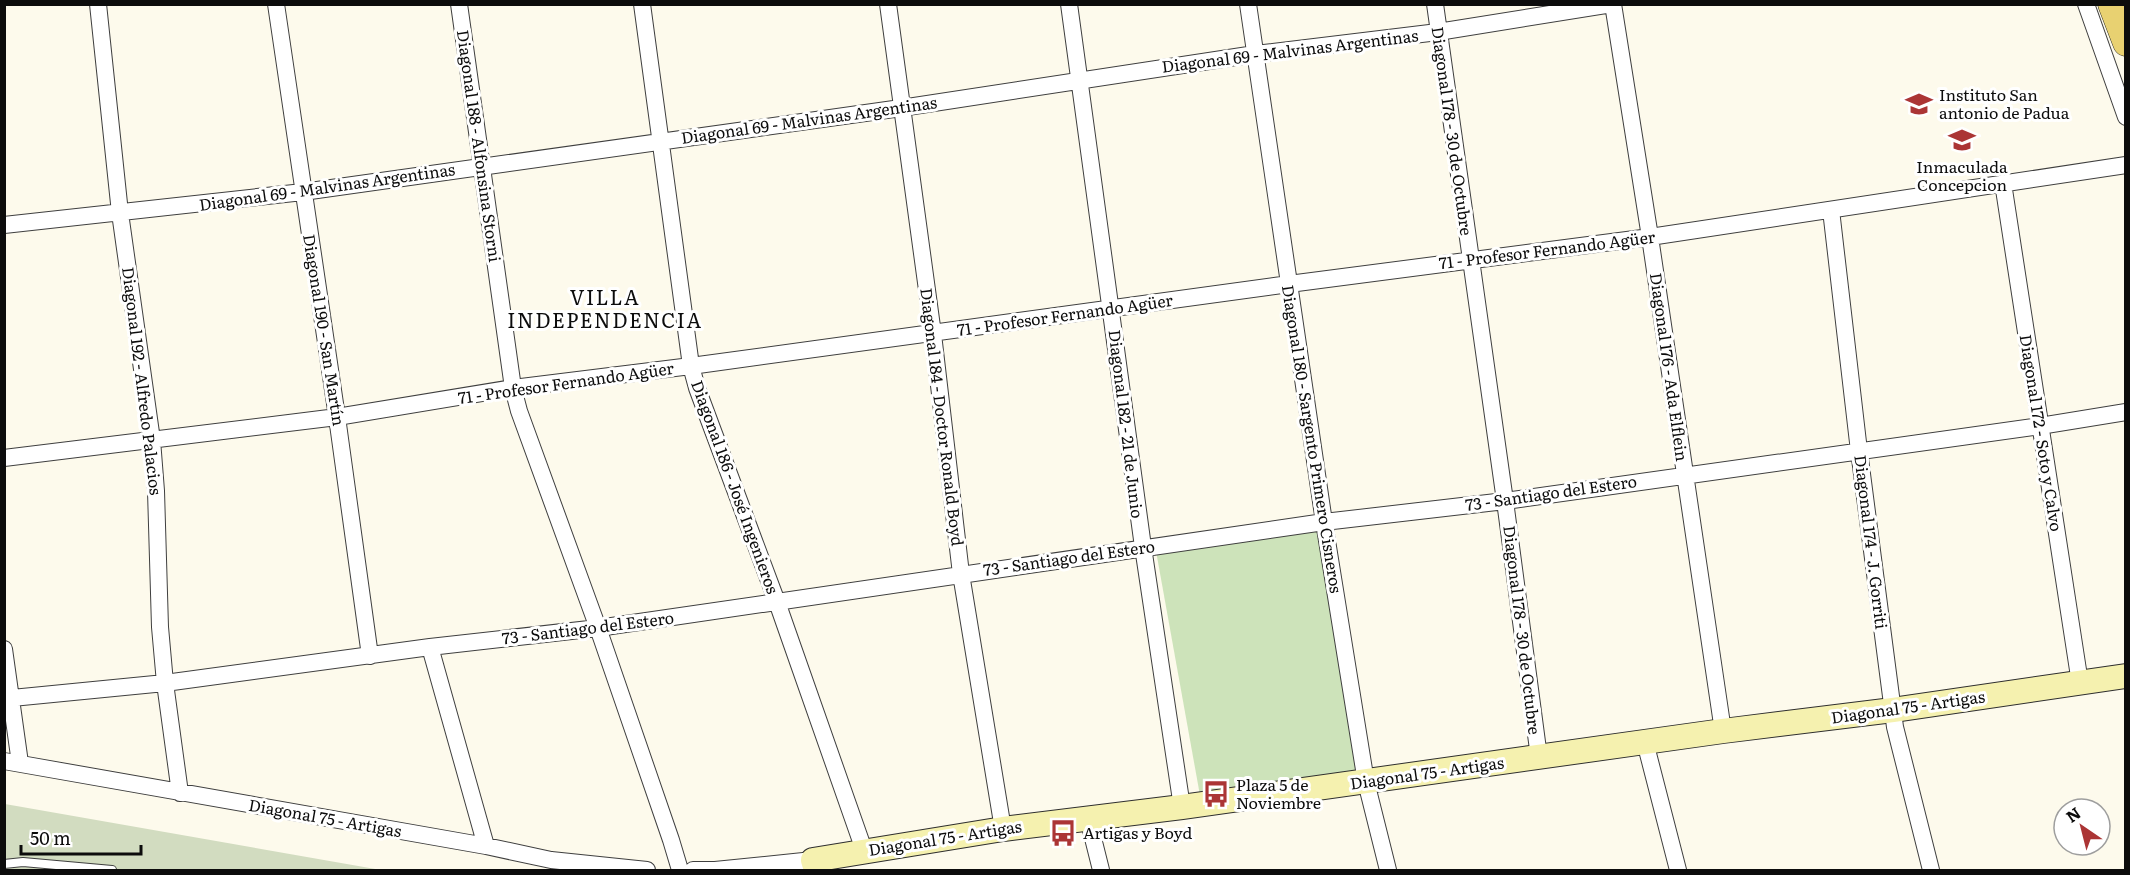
<svg xmlns="http://www.w3.org/2000/svg" width="2130" height="875" font-family="Literata,serif">
  <style>
    .green { fill: #cde3ba }
    .cemetery { fill: #d2dcc0 }
    .lines { fill: none; stroke-linecap: round; stroke-linejoin: round }
    .lane-casing { stroke: #3f3f3f; stroke-width: 10 }
    .street-casing { stroke: #3f3f3f; stroke-width: 18 }
    .secondary-casing { stroke: #2e2e2e; stroke-width: 26 }
    .primary-casing { stroke: #1d1d1d; stroke-width: 27 }
    .lane { stroke: #fff; stroke-width: 8 }
    .street { stroke: #fff; stroke-width: 16 }
    .secondary { stroke: #f5f1af; stroke-width: 24 }
    .primary { stroke: #e8d171; stroke-width: 26 }
    .labels { text-anchor: middle; stroke-width: 6; stroke-linejoin: round; paint-order: stroke }
    .street-label { font-size: 16px; fill: #0c0c0c; stroke: #fff }
    .poi-label { font-size: 16px; fill: #0c0c0c; stroke: #fff; text-anchor: start }
    .quarter-label { font-size: 20px; letter-spacing: 1.5px; fill: #0c0c0c; stroke: #fff }
  </style>
  <rect width="100%" height="100%" fill="#fdfaec"/>
  <path class="green" d="M 1319,528 L 1358,777 L 1201,801 L 1156,551 Z"/>
  <path class="cemetery" d="M 5,804 L 381,870 L 5,870 Z"/>
  <g class="lines">
    <defs>
      <path id="lane" d="M 4,864 L 23,862 L 112,870"/>
      <path id="street" d="M 98,4 L 120,213 L 152,440 L 156,491 L 160,627 L 165,683 L 180,793
        M 276,4 L 337,417 L 370,656
        M 459,4 L 513,388 L 519,411 L 598,628 L 671,840 L 680,870
        M 642,4 L 691,366 L 697,388 L 777,602 L 864,850
        M 888,4 L 933,334 L 961,574 L 1003,829
        M 1069,4 L 1143,547 L 1182,807
        M 1248,4 L 1324,522 L 1366,782 L 1388,870
        M 1435,4 L 1505,501 L 1539,757
        M 1613,4 L 1650,237 L 1723,731
        M 2086,4 L 2126,117
        M 2003,183 L 2080,683
        M 1831,210 L 1859,451 L 1895,727 L 1931,870
        M 4,225 L 303,192 L 901,108 L 1255,54 L 1438,32 L 1612,4
        M 4,458 L 337,417 L 513,388 L 691,366 L 1289,284 L 1650,237 L 2126,165
        M 430,647 L 486,846
        M 4,649 L 20,763
        M 12,698 L 165,683 L 430,647 L 598,628 L 1324,522 L 1505,501 L 2040,426 L 2126,412
        M 1645,742 L 1678,870
        M 4,761 L 486,846 L 551,860 L 647,870
        M 1088,818 L 1101,870
        M 693,870 L 715,870 L 813,860"/>
      <path id="secondary" d="M 816,870 L 813,860 L 1003,829 L 1182,807 L 1723,731 L 1893,710 L 2126,676"/>
      <path id="primary" d="M 2111,4 L 2126,43"/>
    </defs>
    <use href="#lane" class="lane-casing"/>
    <use href="#street" class="street-casing"/>
    <use href="#secondary" class="secondary-casing"/>
    <use href="#primary" class="primary-casing"/>
    <use href="#lane" class="lane"/>
    <use href="#street" class="street"/>
    <use href="#secondary" class="secondary"/>
    <use href="#primary" class="primary"/>
  </g>
  <defs>
    <symbol id="school-bare" viewBox="-9 -9 18 18"><path d="M0-5L7-2L0 1L-7-2ZM-4 1L0 2.5L4 1V4Q0 6-4 4Z" fill="#ab3535" stroke="#fff" stroke-width="2.5" paint-order="stroke"/></symbol>
    <symbol id="bus-bare" viewBox="-9 -9 18 18"><path d="M-5-6H5V4H4V6H2V4H-2V6H-4V4H-5ZM-3.5-4V0h7V-4ZM-3.5 1.2v1.5H-2V1.2ZM2 1.2v1.5H3.5V1.2Z" fill="#ab3535" stroke="#fff" stroke-width="2.5" paint-order="stroke"/></symbol>
  </defs>
  <g fill-rule="evenodd">
    <use href="#school-bare" x="1900" y="85" width="38" height="38"/>
    <use href="#school-bare" x="1943" y="121" width="38" height="38"/>
    <use href="#bus-bare" x="1197" y="775" width="38" height="38"/>
    <use href="#bus-bare" x="1044" y="814" width="38" height="38"/>
  </g>
  <g class="labels">
    <g class="street-label">
      <text transform="translate(1290 51) rotate(-7)" y="6">Diagonal 69 - Malvinas Argentinas</text>
      <text transform="translate(809 120) rotate(-8)" y="6">Diagonal 69 - Malvinas Argentinas</text>
      <text transform="translate(1452 131) rotate(82)" y="6">Diagonal 178 - 30 de Octubre</text>
      <text transform="translate(479 146) rotate(82)" y="6">Diagonal 188 - Alfonsina Storni</text>
      <text transform="translate(327 187) rotate(-8)" y="6">Diagonal 69 - Malvinas Argentinas</text>
      <text transform="translate(1547 250) rotate(-7)" y="6">71 - Profesor Fernando Agüer</text>
      <text transform="translate(1065 315) rotate(-8)" y="6">71 - Profesor Fernando Agüer</text>
      <text transform="translate(324 330) rotate(81)" y="6">Diagonal 190 - San Martín</text>
      <text transform="translate(1669 367) rotate(82)" y="6">Diagonal 176 - Ada Elflein</text>
      <text transform="translate(142 381) rotate(83)" y="6">Diagonal 192 - Alfredo Palacios</text>
      <text transform="translate(566 383) rotate(-8)" y="6">71 - Profesor Fernando Agüer</text>
      <text transform="translate(942 417) rotate(83)" y="6">Diagonal 184 - Doctor Ronald Boyd</text>
      <text transform="translate(1126 424) rotate(83)" y="6">Diagonal 182 - 21 de Junio</text>
      <text transform="translate(2041 433) rotate(81)" y="6">Diagonal 172 - Soto y Calvo</text>
      <text transform="translate(1312 439) rotate(81)" y="6">Diagonal 180 - Sargento Primero Cisneros</text>
      <text transform="translate(735 487) rotate(70)" y="6">Diagonal 186 - José Ingenieros</text>
      <text transform="translate(1551 493) rotate(-8)" y="6">73 - Santiago del Estero</text>
      <text transform="translate(1871 542) rotate(83)" y="6">Diagonal 174 - J. Gorriti</text>
      <text transform="translate(1069 558) rotate(-8)" y="6">73 - Santiago del Estero</text>
      <text transform="translate(588 628) rotate(-7)" y="6">73 - Santiago del Estero</text>
      <text transform="translate(1522 630) rotate(83)" y="6">Diagonal 178 - 30 de Octubre</text>
      <text transform="translate(1908 707) rotate(-8)" y="6">Diagonal 75 - Artigas</text>
      <text transform="translate(1427 773) rotate(-8)" y="6">Diagonal 75 - Artigas</text>
      <text transform="translate(325 818) rotate(10)" y="6">Diagonal 75 - Artigas</text>
      <text transform="translate(945 838) rotate(-9)" y="6">Diagonal 75 - Artigas</text>
    </g>
    <g class="poi-label">
      <text x="1939" y="101">Instituto San<tspan x="1939" dy="18">antonio de Padua</tspan></text>
      <text x="1962" y="173" text-anchor="middle">Inmaculada<tspan x="1962" dy="18">Concepcion</tspan></text>
      <text x="1236" y="791">Plaza 5 de<tspan x="1236" dy="18">Noviembre</tspan></text>
      <text x="1083" y="839">Artigas y Boyd</text>
    </g>
    <g class="quarter-label">
      <text x="605" y="305">VILLA<tspan x="605" dy="23">INDEPENDENCIA</tspan></text>
    </g>
  </g>
  <rect width="2130" height="875" fill="none" stroke="#0c0c0c" stroke-width="12"/>
  <g transform="translate(2082 827) rotate(325)"><circle r="28" fill="#ffffff" stroke="#9e9e9e" stroke-width="1.5"/>
  <path d="M0-4.5L10 22L0 15L-10 22Z" fill="#ab3535"/>
  <text y="-9" font-size="16" font-weight="bold" text-anchor="middle" fill="#0c0c0c">N</text>
  </g>
  <path d="M21 845v9h120v-9" fill="none" stroke="#0c0c0c" stroke-width="3"/>
  <text x="30" y="845" font-size="18" fill="#0c0c0c" stroke="#ffffff" stroke-width="4.5" paint-order="stroke">50 m</text>
</svg>
